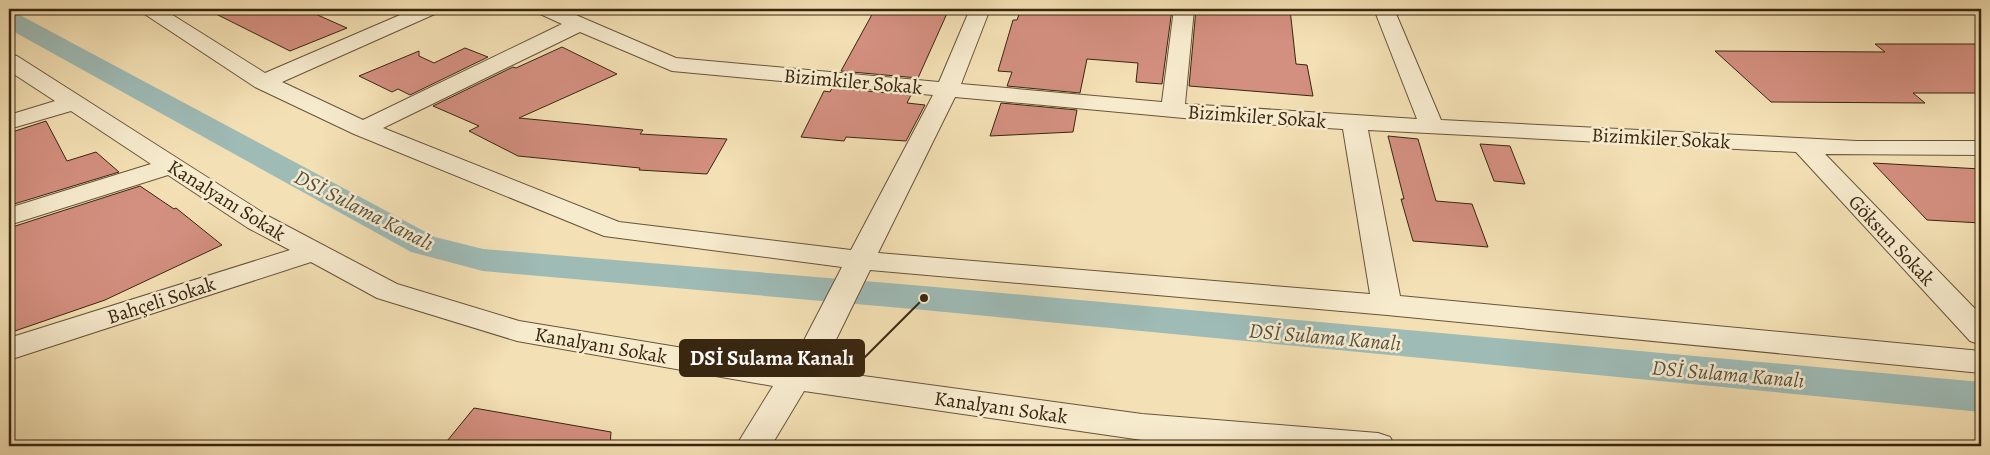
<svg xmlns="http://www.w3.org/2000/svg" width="1990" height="455" font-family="Alegreya,serif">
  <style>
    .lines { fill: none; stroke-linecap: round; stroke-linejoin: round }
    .canal { fill: #9ebbb6; fill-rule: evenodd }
    .building { fill: #d38f7f; stroke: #382610 }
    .street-casing { stroke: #675439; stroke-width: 2 }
    .street { fill: #f7ebce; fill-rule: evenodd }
    .labels { text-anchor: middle; stroke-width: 5; stroke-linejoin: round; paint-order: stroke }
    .street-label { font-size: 20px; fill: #382610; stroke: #f7ebce }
    .water-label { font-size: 21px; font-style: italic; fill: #575342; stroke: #f7ebce }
    .leader { fill: none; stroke: #382610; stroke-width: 2 }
    .callout-dot { fill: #382610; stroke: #f7ebce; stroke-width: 2 }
    .callout { fill: #382610; stroke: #382610; stroke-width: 2 }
    .callout-label { font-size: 21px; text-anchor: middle; font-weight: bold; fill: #fff }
  </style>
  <rect width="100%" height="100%" fill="#f3e0b4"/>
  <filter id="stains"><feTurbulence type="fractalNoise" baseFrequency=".004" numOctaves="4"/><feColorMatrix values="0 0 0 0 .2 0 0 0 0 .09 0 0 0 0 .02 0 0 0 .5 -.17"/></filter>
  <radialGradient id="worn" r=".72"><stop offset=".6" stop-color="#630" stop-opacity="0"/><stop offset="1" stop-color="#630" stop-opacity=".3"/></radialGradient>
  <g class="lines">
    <path class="canal" d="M 9,11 L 18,14 L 435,237 L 483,249 L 924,286 L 1981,382 L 1981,412 L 924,310 L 483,271 L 411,252 L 9,29 Z"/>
  </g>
  <path class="building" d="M 206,9 L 304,9 L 347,28 L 290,51 Z
    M 875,9 L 949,9 L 918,78 L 841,71 Z
    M 1021,9 L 1172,9 L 1162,84 L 1136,82 L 1138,63 L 1087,59 L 1080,93 L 1007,86 L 1012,72 L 998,71 L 1013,20 L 1017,20 Z
    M 1196,9 L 1290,9 L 1296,64 L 1307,65 L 1313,96 L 1189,86 Z
    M 1875,44 L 1981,44 L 1981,93 L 1913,93 L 1925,103 L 1771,102 L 1715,51 L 1885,52 Z
    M 562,47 L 617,74 L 519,118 L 643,130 L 640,134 L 727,139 L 707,174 L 639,170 L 640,168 L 518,156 L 469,131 L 479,126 L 433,106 L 513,67 L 516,68 Z
    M 465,48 L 488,57 L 410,95 L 398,89 L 392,92 L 359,76 L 419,51 L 419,56 L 434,63 Z
    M 832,88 L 911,95 L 907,103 L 925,105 L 906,141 L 846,137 L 844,141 L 801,137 L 824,91 L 830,92 Z
    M 1001,103 L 1077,110 L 1073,132 L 990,136 Z
    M 46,121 L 67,161 L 96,152 L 119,172 L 14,204 L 9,191 L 9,133 Z
    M 1388,136 L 1418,139 L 1436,201 L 1472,204 L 1488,247 L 1413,241 L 1401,199 L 1404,199 Z
    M 1480,144 L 1510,146 L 1525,184 L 1494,181 Z
    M 1873,163 L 1981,169 L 1981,223 L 1927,220 Z
    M 140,186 L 174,209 L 176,208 L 222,245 L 105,300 L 9,333 L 9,228 Z
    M 474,408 L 611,432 L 610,446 L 443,446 Z"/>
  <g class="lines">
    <defs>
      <path id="street" d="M 140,9 L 163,9 L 265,73 L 414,9 L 440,9 L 437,13 L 282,82 L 363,120 L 562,24 L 538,13 L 535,9 L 562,9 L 676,58 L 939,82 L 970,9 L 990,9 L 961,84 L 1162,102 L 1174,9 L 1194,9 L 1185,104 L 1417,119 L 1374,9 L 1394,9 L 1441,120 L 1857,141 L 1981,141 L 1981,155 L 1825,154 L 1981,315 L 1981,345 L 1970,341 L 1796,152 L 1368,130 L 1400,296 L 1981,351 L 1981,373 L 1387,315 L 870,270 L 828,356 L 819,370 L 1142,414 L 1378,433 L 1390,437 L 1395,446 L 1221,446 L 1142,440 L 804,391 L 771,446 L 736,446 L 773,386 L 517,341 L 377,298 L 311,262 L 9,360 L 9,338 L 290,250 L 248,228 L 168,175 L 9,225 L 9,208 L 151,164 L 71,111 L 9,129 L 9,115 L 55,101 L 9,71 L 9,54 L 17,56 L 268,216 L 397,284 L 519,321 L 787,365 L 799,350 L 842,267 L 604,236 L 354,134 L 255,87 L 143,13 ZM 580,32 L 672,71 L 933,95 L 851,250 L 619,222 L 383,128 ZM 955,97 L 1227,122 L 1343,129 L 1370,294 L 878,253 Z"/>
    </defs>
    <use href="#street" class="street-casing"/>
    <use href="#street" class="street"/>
  </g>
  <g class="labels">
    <g class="street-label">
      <text transform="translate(853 81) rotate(5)" y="7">Bizimkiler Sokak</text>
      <text transform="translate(1257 116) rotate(4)" y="7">Bizimkiler Sokak</text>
      <text transform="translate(1661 138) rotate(3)" y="7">Bizimkiler Sokak</text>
      <text transform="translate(227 200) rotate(32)" y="7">Kanalyanı Sokak</text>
      <text transform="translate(1892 240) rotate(47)" y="7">Göksun Sokak</text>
      <text transform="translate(161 300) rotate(-18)" y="7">Bahçeli Sokak</text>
      <text transform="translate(601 345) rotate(10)" y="7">Kanalyanı Sokak</text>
      <text transform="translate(1001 407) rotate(8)" y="7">Kanalyanı Sokak</text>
    </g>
    <g class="water-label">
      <text transform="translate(364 210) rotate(27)" y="7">DSİ Sulama Kanalı</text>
      <text transform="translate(1325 337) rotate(5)" y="7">DSİ Sulama Kanalı</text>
      <text transform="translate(1728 374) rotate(5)" y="7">DSİ Sulama Kanalı</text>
    </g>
  </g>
  <path class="leader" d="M924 298L864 358"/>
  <circle class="callout-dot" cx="924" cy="298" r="5"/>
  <rect class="callout" x="680" y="340" width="184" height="36" rx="5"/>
  <g class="callout-label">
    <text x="772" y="365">DSİ Sulama Kanalı</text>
  </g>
  <rect width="1990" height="455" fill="none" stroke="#f3e0b4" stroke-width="30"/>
  <rect x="10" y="10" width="1970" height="435" fill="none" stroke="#382610" stroke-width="2.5"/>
  <rect x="15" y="15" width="1960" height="425" fill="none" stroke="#382610"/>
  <rect width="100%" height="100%" filter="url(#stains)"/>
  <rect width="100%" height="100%" fill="url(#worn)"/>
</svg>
